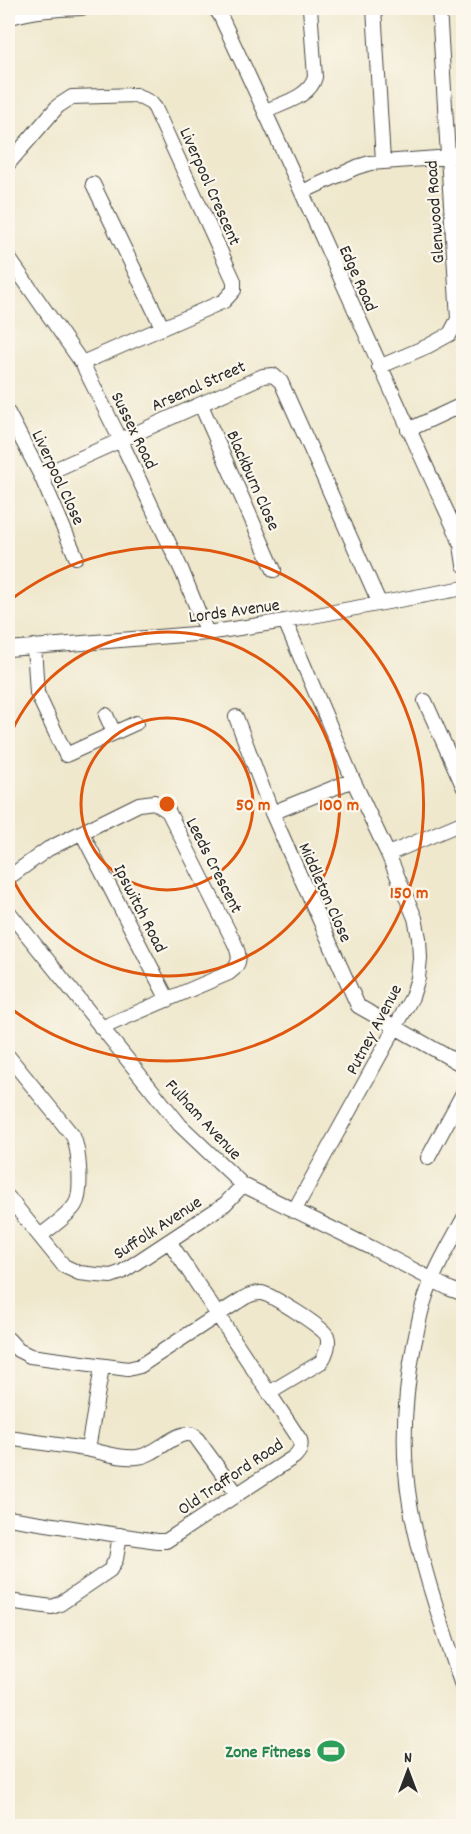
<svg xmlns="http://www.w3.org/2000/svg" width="471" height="1834" font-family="Dekko,sans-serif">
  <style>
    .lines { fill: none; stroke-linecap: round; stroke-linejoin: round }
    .minor-casing { stroke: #484743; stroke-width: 16 }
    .minor { stroke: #fff; stroke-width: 14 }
    .ring { fill: none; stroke: #df570e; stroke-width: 3 }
    .labels { text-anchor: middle; stroke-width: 4.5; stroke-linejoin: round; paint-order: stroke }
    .street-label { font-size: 18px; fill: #2b2b2b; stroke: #fbf7ec }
    .leisure-label { font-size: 18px; font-weight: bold; fill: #27864d; stroke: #fbf7ec; text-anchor: end }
    .centre { fill: #df570e; stroke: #fbf7ec; stroke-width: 3 }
    .ring-label { font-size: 18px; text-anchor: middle; font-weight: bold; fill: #df570e; stroke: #fbf7ec; stroke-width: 4.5; stroke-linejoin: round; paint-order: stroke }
  </style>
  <rect width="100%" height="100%" fill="#fbf7ec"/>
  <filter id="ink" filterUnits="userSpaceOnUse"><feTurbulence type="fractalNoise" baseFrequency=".0167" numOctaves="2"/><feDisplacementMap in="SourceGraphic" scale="12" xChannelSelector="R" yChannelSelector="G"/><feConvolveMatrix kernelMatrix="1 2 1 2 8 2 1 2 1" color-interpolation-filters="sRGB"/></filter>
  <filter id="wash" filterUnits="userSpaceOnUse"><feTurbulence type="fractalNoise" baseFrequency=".008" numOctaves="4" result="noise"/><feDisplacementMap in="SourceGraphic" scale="24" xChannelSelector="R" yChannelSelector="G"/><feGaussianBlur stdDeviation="1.35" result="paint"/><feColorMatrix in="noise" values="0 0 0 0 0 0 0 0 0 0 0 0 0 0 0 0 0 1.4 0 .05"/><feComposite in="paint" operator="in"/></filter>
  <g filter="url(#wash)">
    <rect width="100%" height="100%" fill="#efe8cd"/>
  </g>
  <g filter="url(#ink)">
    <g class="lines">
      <defs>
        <path id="minor" d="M 215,8 L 220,15 C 301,187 377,361 457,534 L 461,545 L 464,565
          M 374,8 L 383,161
          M 8,18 C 32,10 57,9 82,8
          M 266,111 C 283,103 310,97 315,77 L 310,8
          M 8,164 L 58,106 L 72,97 L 136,95 L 151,103 L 155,108 L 234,281 L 234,290 L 224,301 L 82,363
          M 93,184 L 162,327
          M 302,192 L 357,167 L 370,163 L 464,156
          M 8,257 L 82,363 L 120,439 L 182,571 L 207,633
          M 379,367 L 428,346 L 450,334 L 458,319 L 439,8
          M 201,405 L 274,570
          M 8,413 L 41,476 L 76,557
          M 408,430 L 464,404
          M 41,476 L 263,376 L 273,375 L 281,382 L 379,602
          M 285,621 L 353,780 L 388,854 L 415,918 L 419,938 L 420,958 L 418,978 L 412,997 L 294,1211
          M 34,646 L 37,693 L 66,755 L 136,723
          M 8,649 L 207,633 L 285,621 L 464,588
          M 425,701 L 464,788
          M 106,715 L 114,733
          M 236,717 L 272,813 L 358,1006 L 464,1066
          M 272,813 L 353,780
          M 82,833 L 168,1000
          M 388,854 L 464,822
          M 8,878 L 48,849 L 139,804 L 154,802 L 168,811 L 234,942 C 240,955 242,964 229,973 L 101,1028
          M 8,911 L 180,1125 L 243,1185 L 372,1248 L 450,1289 L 464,1294
          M 8,1056 L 73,1136 C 79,1149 83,1193 75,1205 C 67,1217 51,1227 40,1236
          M 428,1158 L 464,1091
          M 8,1197 L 64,1266 L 79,1273 L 97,1275 L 111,1276 L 122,1272 L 225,1204 L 243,1185
          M 464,1218 C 449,1246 432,1274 423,1305 C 419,1318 417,1332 414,1345 C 404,1397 401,1451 410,1504 C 421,1568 444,1630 464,1692
          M 8,1339 L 18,1350 L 30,1356 L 128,1369 L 140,1366 L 149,1360 L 236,1303 C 244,1298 252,1292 262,1293 C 271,1295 325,1328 327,1336 C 330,1344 326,1355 321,1362 L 269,1393
          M 8,1438 C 34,1442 60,1445 86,1449 C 103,1452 120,1459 137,1457 C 157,1456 179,1426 195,1436 L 237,1494
          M 88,1449 L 102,1367
          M 8,1518 L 157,1541 L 166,1541 L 294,1457 C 299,1452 302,1448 300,1440 L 169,1241
          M 8,1601 L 52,1607 L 60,1604 L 110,1570 L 116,1559 L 120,1535"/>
      </defs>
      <use href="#minor" class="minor-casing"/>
      <use href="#minor" class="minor"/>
    </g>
  </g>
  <g class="ring">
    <circle cx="167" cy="804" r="86"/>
    <path d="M8 740A172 172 0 1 1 8 868"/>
    <path d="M9 601A257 257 0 1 1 9 1007"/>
  </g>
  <defs>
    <symbol id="stadium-bare" viewBox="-9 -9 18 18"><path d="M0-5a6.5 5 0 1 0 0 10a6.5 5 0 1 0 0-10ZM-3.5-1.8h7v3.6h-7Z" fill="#2e9e5b" stroke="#fbf7ec" stroke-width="2.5" paint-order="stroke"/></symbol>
  </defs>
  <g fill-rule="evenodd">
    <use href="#stadium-bare" x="312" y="1732" width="38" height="38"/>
  </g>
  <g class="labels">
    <g class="street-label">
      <text transform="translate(211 186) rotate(66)" y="6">Liverpool Crescent</text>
      <text transform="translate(434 212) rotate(-94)" y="6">Glenwood Road</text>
      <text transform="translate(359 278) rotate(66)" y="6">Edge Road</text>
      <text transform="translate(198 385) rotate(-24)" y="6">Arsenal Street</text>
      <text transform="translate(135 430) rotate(64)" y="6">Sussex Road</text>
      <text transform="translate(59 477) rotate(65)" y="6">Liverpool Close</text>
      <text transform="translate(254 480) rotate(66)" y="6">Blackburn Close</text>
      <text transform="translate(234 610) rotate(-8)" y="6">Lords Avenue</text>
      <text transform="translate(215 865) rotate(63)" y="6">Leeds Crescent</text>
      <text transform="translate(326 892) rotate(66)" y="6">Middleton Close</text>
      <text transform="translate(141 908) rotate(63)" y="6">Ipswitch Road</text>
      <text transform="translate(373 1029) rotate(-62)" y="6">Putney Avenue</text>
      <text transform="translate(204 1119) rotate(47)" y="6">Fulham Avenue</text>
      <text transform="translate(157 1227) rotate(-33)" y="6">Suffolk Avenue</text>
      <text transform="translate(230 1476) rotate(-34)" y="6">Old Trafford Road</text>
    </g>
    <g class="leisure-label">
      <text x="311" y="1757">Zone Fitness</text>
    </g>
  </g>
  <circle cx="167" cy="804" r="9" class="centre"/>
  <g class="ring-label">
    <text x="253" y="810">50 m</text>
    <text x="339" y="810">100 m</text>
    <text x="409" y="898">150 m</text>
  </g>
  <rect width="471" height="1834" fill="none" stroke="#fbf7ec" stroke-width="30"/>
  <g transform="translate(408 1771)" stroke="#fbf7ec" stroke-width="4.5" paint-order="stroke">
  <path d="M0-4.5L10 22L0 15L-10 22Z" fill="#2b2b2b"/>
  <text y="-9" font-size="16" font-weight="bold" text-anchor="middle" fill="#2b2b2b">N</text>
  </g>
</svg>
